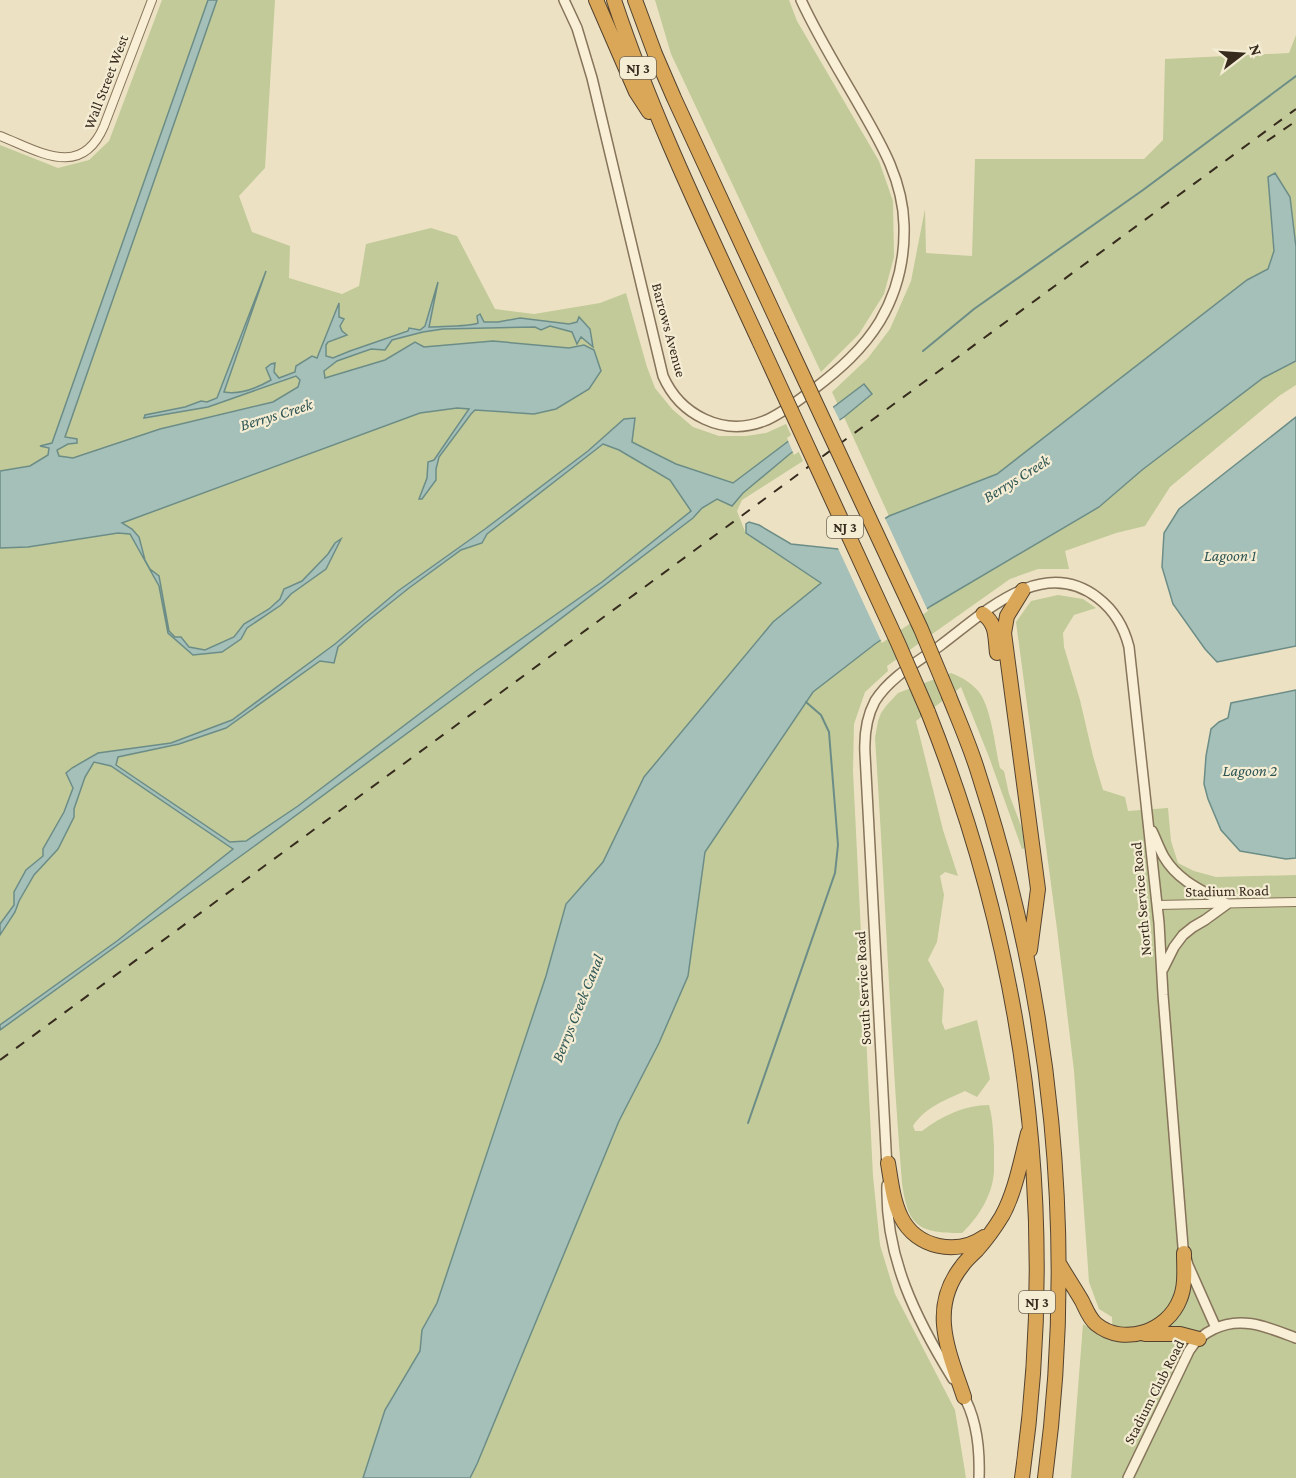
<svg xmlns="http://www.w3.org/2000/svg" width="1296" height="1478" font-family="'Crimson Pro',serif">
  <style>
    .green { fill: #c1ca98 }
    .water { fill: #a5c0b9; stroke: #6c8d87; stroke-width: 1.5; fill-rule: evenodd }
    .pier { fill: #ece2c3 }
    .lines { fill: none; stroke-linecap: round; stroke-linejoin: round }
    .stream { stroke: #6c8d87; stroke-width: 2 }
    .minor-casing { stroke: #86745b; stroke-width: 10 }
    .tertiary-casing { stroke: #86745b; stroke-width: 12 }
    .motorway-casing { stroke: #54422f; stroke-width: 16 }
    .minor { stroke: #f8efd6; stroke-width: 8 }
    .tertiary { stroke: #f8efd6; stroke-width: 9 }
    .motorway { stroke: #d9a757; stroke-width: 14 }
    .rail { stroke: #372b1e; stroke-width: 2; stroke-dasharray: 10 10; stroke-linecap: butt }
    .motorway-bridge-casing { stroke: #54422f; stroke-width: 16; stroke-linecap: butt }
    .motorway-bridge { stroke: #d9a757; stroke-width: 14 }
    .labels { text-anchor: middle; stroke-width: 4.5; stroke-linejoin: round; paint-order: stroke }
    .shield { fill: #f4ecd3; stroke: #706554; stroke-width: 1.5 }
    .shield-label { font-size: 14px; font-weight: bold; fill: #372b1e }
    .street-label { font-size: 15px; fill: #372b1e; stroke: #f4ecd3 }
    .water-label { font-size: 16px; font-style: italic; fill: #2e5655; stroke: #f4ecd3 }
  </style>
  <rect width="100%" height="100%" fill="#ece2c3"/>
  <path class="green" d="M 162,0 L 275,0 L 265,168 L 239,196 L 252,232 L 290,246 L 289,278 L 342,294 L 359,286 L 366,244 L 431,228 L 457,236 L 495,309 L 534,314 L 600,303 L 626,293 L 647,367 L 655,388 L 672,409 L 693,427 L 719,436 L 746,436 L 766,433 L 786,424 L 803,461 L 742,500 L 737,511 L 746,534 L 821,583 L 773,623 L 644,777 L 603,862 L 566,904 L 546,976 L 437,1303 L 422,1330 L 420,1351 L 385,1410 L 363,1478 L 0,1478 L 0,145 L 58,168 L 89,160 L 109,141 Z
    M 655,0 L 789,0 L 797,21 L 879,161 L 893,201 L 894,257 L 884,294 L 859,334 L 821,372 L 671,54 Z
    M 1296,35 L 1296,247 L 1290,197 L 1271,222 L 1274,252 L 1268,269 L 1247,280 L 997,474 L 889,516 L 844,417 L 871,394 L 864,384 L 838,405 L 832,392 L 868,358 L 890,329 L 911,281 L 925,209 L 926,253 L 972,256 L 975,159 L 1144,159 L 1163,140 L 1165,59 L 1289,53 Z
    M 1296,361 L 1296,385 L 1279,396 L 1170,487 L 1145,526 L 1116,533 L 1065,551 L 1069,569 L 1038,569 L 1010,579 L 887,666 L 888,671 L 865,692 L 854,724 L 853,771 L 873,1176 L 880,1245 L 895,1294 L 955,1410 L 966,1478 L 470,1478 L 477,1464 L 619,1121 L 659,1043 L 688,976 L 705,852 L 813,692 L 875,644 L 931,606 L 1099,507 L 1142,470 L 1263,378 Z
    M 1058,595 L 1083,599 L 1096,608 L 1074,615 L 1063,633 L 1064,647 L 1080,700 L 1093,756 L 1103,790 L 1125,797 L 1128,811 L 1168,808 L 1171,841 L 1178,863 L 1194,871 L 1216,877 L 1296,875 L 1296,1478 L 1071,1478 L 1083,1324 L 1104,1338 L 1113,1338 L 1112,1317 L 1099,1309 L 1089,1282 L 1074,1071 L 1057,929 L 1016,622 L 1031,601 Z
    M 951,673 C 962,677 975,685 981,695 C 992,713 995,747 1000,768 L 1004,771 L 1009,794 L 1023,831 L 1026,848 L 1022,849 L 989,757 L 961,687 L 916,721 L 943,830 L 958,876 L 945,872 L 940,876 L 944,895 L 937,942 L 928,960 L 944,989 L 942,1022 L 945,1030 L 977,1020 L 990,1079 L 977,1097 L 965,1091 C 946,1100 925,1107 913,1126 L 915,1131 L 922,1131 C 942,1116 964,1105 989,1105 C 993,1119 993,1132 994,1147 C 994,1155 994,1163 994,1171 C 993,1194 979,1217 962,1233 C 919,1233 908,1227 902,1183 C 890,1035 885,886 875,738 L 878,721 L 881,713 L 886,706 L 898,693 Z"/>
  <path class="water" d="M 208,0 L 217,0 L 65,437 L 77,439 L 77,443 L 68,444 L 57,450 L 59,456 L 73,458 L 160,429 L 273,402 L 298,387 L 300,380 L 296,376 L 208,407 L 144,418 L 145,415 L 185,407 L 201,401 L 207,402 L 217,398 L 266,271 L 224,392 C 239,395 257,388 271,380 L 266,368 L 271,364 L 275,363 L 274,372 L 279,378 L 295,372 L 296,366 L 312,356 L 317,358 L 339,303 L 339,317 L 344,319 L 340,326 L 342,331 L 347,335 L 328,342 L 326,345 L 326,356 L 333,358 L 350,351 L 408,331 L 409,328 L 420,330 L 425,326 L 438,282 L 429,327 C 440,326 470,327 478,323 L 477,316 L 480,314 L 484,322 L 498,322 L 520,318 L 569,324 L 577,322 L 579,317 L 590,329 L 593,347 L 581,337 L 577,344 L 572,332 L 550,326 L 541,330 L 535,327 L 443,329 L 423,332 L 392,340 L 385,350 L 371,349 L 337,361 L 324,371 L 325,378 L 385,360 L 415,342 L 424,347 L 493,341 L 569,348 L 584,345 L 594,350 L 601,371 L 589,389 L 556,409 L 534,414 L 475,410 L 471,414 L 439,457 L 436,469 L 436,480 L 422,499 L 419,499 L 427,478 L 428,462 L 434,460 L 469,409 L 457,408 L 420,413 L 122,523 L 132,529 L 139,537 L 145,560 L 150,569 L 159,576 L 169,631 L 175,637 L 181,637 L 189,647 L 205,650 L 234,637 L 244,624 L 269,609 L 280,599 L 284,589 L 302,581 L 328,554 L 335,543 L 341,539 L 326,569 L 291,594 L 281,605 L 247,628 L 241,639 L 222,652 L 193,655 L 168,633 L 159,586 L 130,534 L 118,533 L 28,547 L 0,548 L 0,471 L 30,466 L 48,455 L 49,448 L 40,446 L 52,443 Z
    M 1275,173 L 1290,197 L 1296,247 L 1296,361 L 1263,378 L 1142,470 L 1099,507 L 931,606 L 875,644 L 813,692 L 705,852 L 688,976 L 659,1043 L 619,1121 L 477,1464 L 470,1478 L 363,1478 L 385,1410 L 420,1351 L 422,1330 L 437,1303 L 546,976 L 566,904 L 603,862 L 644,777 L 773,622 L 821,583 L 746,533 L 746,524 L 749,522 L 759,525 L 791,544 L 838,549 L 889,516 L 997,474 L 1247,280 L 1268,269 L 1274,251 L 1268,177 Z
    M 864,384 L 872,394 L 844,417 L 791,453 L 743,493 L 732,506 L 717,499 L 702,508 L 693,518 L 505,661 L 249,850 L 0,1030 L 0,1025 L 117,941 L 233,849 L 111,766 L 94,762 L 85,777 L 74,809 L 74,817 L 58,849 L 34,875 L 19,901 L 15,912 L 0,935 L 0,924 L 14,905 L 14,892 L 26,870 L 43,856 L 43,849 L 64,812 L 73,788 L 66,773 L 72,768 L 98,753 L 171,743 L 232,720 L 335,644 L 398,591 L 485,529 L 588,451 L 624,419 L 635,418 L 632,442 L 676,464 L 733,483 ZM 603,444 L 619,450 L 670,480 L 691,511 L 602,582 L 476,671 L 298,806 L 246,841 L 230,842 L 116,765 L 118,757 L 179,744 L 226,728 L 320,661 L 334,663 L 338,647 L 364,624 L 409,588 L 461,550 L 482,543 L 487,534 Z
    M 1296,417 L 1296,646 L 1217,662 L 1205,649 L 1173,604 L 1162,567 L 1164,533 L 1179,509 Z
    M 1296,690 L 1296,858 L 1286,859 L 1240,851 L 1221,830 L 1208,799 L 1204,784 L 1206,756 L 1211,729 L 1219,722 L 1228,718 L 1231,703 Z"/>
  <path class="pier" d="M 832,405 L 841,423 L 794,455 L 787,438 Z
    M 884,516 L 928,611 L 882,643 L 837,546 Z"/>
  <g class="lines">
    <path class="stream" d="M 923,351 L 974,309 L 1143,190 L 1296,76
      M 748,1123 L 835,873 L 838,845 L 829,732 L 821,715 L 806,702"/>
    <defs>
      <path id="minor" d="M 0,136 C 39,151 81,180 104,126 L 152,0
        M 1158,905 L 1296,902"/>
      <path id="tertiary" d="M 564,0 L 577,28 L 592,78 L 663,376 C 680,415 723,437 764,421 C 782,414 798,400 814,389 C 840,369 863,349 880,321 C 897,292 905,259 904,225 C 903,181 882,145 860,107 C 840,72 818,37 801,0
        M 1152,831 C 1156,839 1159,848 1164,857 C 1178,881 1203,891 1227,904 L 1205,920 L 1193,927 L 1183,935 L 1174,947 L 1163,969
        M 887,1168 L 865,754 C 864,735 866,718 875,701 C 890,677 919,661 941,645 C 985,612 1043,555 1098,598 C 1115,611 1124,627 1129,647 L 1159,923 L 1163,995 L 1183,1247 L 1188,1265 L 1216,1328
        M 887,1185 C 885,1257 916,1319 953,1379
        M 962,1393 C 977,1418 980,1450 979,1478
        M 1128,1478 L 1189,1351 C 1195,1341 1203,1334 1214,1329 C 1242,1315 1269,1328 1296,1338"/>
      <path id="motorway" d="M 596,0 L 636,92 L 649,112
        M 614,0 C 653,118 708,230 760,343
        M 635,0 L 655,54 L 674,98 L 781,329
        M 1023,590 L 1007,616 L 1004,633 L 1038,889 L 1030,950
        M 983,614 C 997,624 995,637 997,653
        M 949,696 C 959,721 970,746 978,772 C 1052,1000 1077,1240 1045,1478
        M 928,712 C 1026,959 1059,1214 1022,1478
        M 888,1163 C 891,1181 893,1201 901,1217 C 916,1248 957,1256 984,1237
        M 1060,1265 C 1067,1277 1075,1289 1082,1301 C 1086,1309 1089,1318 1096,1324 C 1124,1347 1168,1331 1180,1299 C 1186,1285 1184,1268 1184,1253
        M 1145,1334 L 1180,1334 L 1199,1339
        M 964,1397 C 949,1352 928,1309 962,1266 C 966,1260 972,1255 977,1250 C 985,1241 996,1226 1002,1216 C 1015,1193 1021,1160 1028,1133"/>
    </defs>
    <use href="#minor" class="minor-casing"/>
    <use href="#tertiary" class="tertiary-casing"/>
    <use href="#motorway" class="motorway-casing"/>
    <use href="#minor" class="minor"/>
    <use href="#tertiary" class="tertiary"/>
    <use href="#motorway" class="motorway"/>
    <path class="rail" d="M 1267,141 L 1296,121
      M 0,1060 L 1296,109"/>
    <defs>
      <path id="motorway-bridge" d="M 781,329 L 921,629 L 949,696
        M 760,343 L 898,643 L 928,712"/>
    </defs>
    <use href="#motorway-bridge" class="motorway-bridge-casing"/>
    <use href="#motorway-bridge" class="motorway-bridge"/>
  </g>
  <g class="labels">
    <g class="shield">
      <rect x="620" y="57" width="36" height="22" rx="4.5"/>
      <rect x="827" y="516" width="36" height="22" rx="4.5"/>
      <rect x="1019" y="1291" width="36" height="22" rx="4.5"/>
    </g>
    <g class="shield-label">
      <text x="638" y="73">NJ 3</text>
      <text x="845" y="532">NJ 3</text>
      <text x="1037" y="1307">NJ 3</text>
    </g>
    <g class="street-label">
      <text transform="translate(106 82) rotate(-69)" y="5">Wall Street West</text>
      <text transform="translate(669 330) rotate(75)" y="5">Barrows Avenue</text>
      <text transform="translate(1227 891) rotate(-1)" y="5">Stadium Road</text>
      <text transform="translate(1141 899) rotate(-95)" y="5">North Service Road</text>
      <text transform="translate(863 988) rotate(-93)" y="5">South Service Road</text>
      <text transform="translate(1154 1392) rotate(-63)" y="5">Stadium Club Road</text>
    </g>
    <g class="water-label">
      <text transform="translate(276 414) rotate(-17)" y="6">Berrys Creek</text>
      <text transform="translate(1016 478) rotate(-32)" y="6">Berrys Creek</text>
      <text x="1230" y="561">Lagoon 1</text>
      <text x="1250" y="776">Lagoon 2</text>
      <text transform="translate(577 1008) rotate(-68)" y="6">Berrys Creek Canal</text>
    </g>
  </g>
  <g transform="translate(1242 54) rotate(73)" stroke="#f4ecd3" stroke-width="4.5" paint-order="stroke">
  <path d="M0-4.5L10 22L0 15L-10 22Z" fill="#372b1e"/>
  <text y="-9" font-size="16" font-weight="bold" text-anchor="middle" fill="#372b1e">N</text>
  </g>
</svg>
